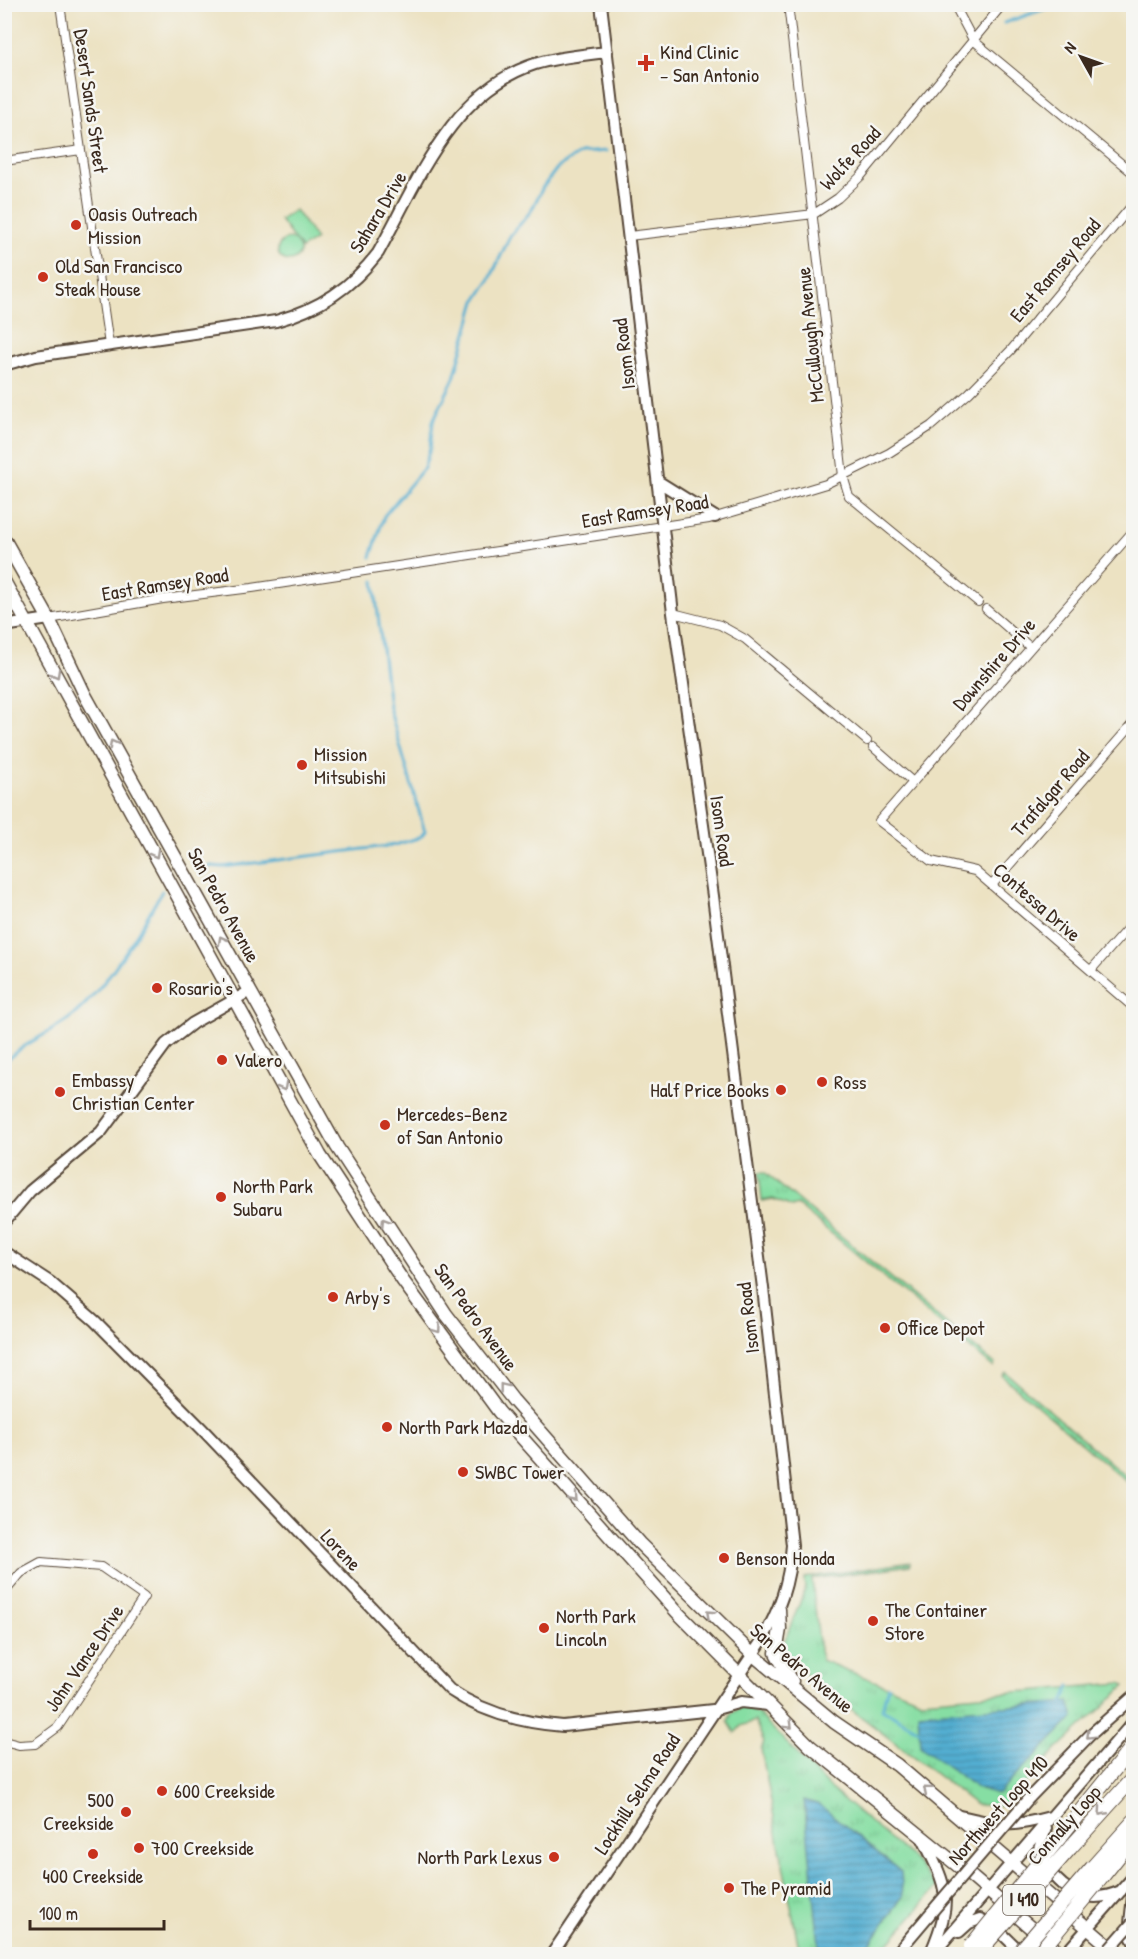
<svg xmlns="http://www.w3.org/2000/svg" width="1138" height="1959" font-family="'Patrick Hand',sans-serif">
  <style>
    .grass { fill: url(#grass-tufts); stroke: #608460; stroke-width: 1.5 }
    .park { fill: #86dea3; stroke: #608460; stroke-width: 1.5 }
    .water { fill: url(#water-rules); stroke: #476c78; stroke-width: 1.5 }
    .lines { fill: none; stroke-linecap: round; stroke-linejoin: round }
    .stream { stroke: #53aed1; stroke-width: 3 }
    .street-casing { stroke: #564637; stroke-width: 10 }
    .secondary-casing { stroke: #564637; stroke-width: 14 }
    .primary-casing { stroke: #564637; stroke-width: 15 }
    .highway-casing { stroke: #564637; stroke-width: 16 }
    .street { stroke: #fff; stroke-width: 8 }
    .secondary { stroke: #fff; stroke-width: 10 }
    .primary { stroke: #fff; stroke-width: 12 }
    .highway { stroke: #fff; stroke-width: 14 }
    .secondary-bridge-casing { stroke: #564637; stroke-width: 14; stroke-linecap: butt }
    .highway-bridge-casing { stroke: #564637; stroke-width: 16; stroke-linecap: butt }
    .secondary-bridge { stroke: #fff; stroke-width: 10 }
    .highway-bridge { stroke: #fff; stroke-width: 14 }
    .oneway { stroke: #a79f9a }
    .poi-dot { fill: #c8321e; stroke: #f6f6f2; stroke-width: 2 }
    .labels { text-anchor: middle; stroke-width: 5; stroke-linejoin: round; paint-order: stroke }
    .shield { fill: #f6f6f2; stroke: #73675e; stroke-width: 1.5 }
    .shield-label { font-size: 18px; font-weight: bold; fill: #3b2a1e }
    .poi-label { font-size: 20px; fill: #3b2a1e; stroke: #f6f6f2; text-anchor: start }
    .street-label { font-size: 20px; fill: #3b2a1e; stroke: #f6f6f2 }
  </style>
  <defs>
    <pattern id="grass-tufts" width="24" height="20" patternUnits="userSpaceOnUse" patternTransform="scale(1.5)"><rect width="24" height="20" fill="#86dea3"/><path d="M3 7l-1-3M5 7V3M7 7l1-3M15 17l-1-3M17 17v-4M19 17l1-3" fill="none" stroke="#75bf8c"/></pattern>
    <pattern id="water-rules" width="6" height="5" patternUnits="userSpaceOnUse" patternTransform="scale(1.5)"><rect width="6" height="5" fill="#53aed1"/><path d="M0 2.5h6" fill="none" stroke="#468ea9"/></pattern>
  </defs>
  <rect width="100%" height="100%" fill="#f6f6f2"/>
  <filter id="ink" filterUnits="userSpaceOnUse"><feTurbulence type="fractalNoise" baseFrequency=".0167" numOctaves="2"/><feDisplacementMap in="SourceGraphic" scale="12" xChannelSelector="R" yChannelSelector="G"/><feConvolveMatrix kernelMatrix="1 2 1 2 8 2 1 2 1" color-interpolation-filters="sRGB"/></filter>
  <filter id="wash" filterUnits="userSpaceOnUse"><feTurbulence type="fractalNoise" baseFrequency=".008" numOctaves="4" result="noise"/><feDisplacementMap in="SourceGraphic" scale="24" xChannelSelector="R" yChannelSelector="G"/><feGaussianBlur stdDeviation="1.35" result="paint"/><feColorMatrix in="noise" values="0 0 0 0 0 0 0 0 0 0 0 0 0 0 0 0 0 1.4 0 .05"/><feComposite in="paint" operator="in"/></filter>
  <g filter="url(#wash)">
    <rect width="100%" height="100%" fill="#ece2c2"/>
    <path class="grass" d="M 759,1172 L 764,1172 L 995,1364 L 993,1367 L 797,1205 L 792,1207 L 773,1199 L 762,1201 Z
      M 1005,1372 L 1133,1482 L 1133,1487 L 1002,1376 Z
      M 910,1562 L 910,1565 L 812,1579 L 821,1660 L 922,1700 L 1121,1683 L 1125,1686 L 1053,1753 L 1005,1806 L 976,1805 L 786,1659 L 784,1642 L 805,1590 L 804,1578 Z
      M 740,1708 L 749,1709 L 760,1715 L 831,1789 L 915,1860 L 937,1887 L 880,1954 L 800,1954 L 761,1749 L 764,1742 L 755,1721 L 741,1726 L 735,1733 L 728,1721 L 732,1713 Z"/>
    <path class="park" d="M 295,210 L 316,239 L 301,249 L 280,220 Z
      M278 250a11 11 0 1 1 22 0a11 11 0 1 1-22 0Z"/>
    <path class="water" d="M 1069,1702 L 1074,1717 L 998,1794 L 977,1788 L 920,1746 L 918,1713 Z
      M 804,1800 L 820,1805 L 901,1872 L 903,1896 L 863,1954 L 820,1954 Z"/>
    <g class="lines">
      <path class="stream" d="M 1004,23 L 1059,4
        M 371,557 L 384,516 L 424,468 L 430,448 L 433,421 L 454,378 L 476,301 L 490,279 L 510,236 L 531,211 L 543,187 L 558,167 L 580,153 L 606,151
        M 199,870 L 211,866 L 223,867 L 395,845 L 421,837 L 425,832 L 389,707 L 374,581
        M 4,1063 C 21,1044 50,1034 70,1018 C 105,990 140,931 162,891
        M 888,1686 L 882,1709 L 921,1731
        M 1063,1702 L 1070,1686"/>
    </g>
  </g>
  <g filter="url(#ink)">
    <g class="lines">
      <defs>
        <path id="street" d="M 60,4 L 109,345
          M 788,4 L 843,476 L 849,496 L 978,602
          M 954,4 L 973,40 L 1134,174
          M 4,161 L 81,150
          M 629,236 L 814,214 L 838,198 L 861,176 L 1003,4
          M 1134,530 L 879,821 L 931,861 L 975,871 L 1134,1008
          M 986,609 L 1030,647
          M 673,613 L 720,625 L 745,639 L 867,741
          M 49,619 L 163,599 L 252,588 L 709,519 L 826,484 L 889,453 L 931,426 L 969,393 L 1011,350 L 1134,203
          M 873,747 L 913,782
          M 992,885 L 1134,722
          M 1091,970 L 1134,921
          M 4,1593 L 21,1573 L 41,1562 L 101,1567 L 144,1597 L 58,1727 L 35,1744 L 19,1745 L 4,1741"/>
        <path id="secondary" d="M 4,365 L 36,356 L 276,321 C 319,309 351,288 378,253 C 417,183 451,91 535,64 C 558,57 583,55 607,52
          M 659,482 L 715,517
          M 4,626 L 49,619
          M 4,1222 L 30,1191 L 101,1132 L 166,1044 L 193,1023 L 250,991
          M 4,1252 L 50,1282 L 95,1321 L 203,1430 L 450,1690 C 484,1713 522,1723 563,1726 L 713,1710 L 741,1702 L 768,1705
          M 1029,1798 L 1090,1735 L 1134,1696
          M 956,1815 C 999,1825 1006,1829 1050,1817
          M 1046,1828 L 1038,1852 C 1055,1886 1082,1908 1121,1891
          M 922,1837 C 947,1887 954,1898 931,1952
          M 1134,1887 L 1129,1932 L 1134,1942
          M 959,1932 L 969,1923 L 980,1919 L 993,1925 L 1023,1954
          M 552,1954 L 761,1642 C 780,1609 789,1584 792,1545 L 763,1288 L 713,896 L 673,613 L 601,4
          M 896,1954 L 929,1915
          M 933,1954 L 1134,1721
          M 1065,1954 L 1134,1876"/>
        <path id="primary" d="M 4,539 L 49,619 L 85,695 L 337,1147 L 446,1314 L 513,1400 L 639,1543 L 752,1654 L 834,1722 L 897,1765 L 1118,1954
          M 4,581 L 320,1155 L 403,1281 L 499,1412 L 677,1612 L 810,1746 L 973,1878 L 1061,1954
          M 779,1609 L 780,1629 L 776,1653 L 792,1681"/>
        <path id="highway" d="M 1059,1838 L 1134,1745
          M 1070,1848 L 1134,1777
          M 1092,1868 L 1134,1821
          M 1102,1877 L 1134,1837"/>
      </defs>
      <use href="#street" class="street-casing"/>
      <use href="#secondary" class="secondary-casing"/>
      <use href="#primary" class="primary-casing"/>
      <use href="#highway" class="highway-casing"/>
      <use href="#street" class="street"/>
      <use href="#secondary" class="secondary"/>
      <use href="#primary" class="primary"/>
      <use href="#highway" class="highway"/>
      <defs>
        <path id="secondary-bridge" d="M 929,1915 L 1029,1798
          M 1105,1954 L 1134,1921"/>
        <path id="highway-bridge" d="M 971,1946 L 1059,1838
          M 978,1953 L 1070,1848
          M 1018,1954 L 1092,1868
          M 1038,1954 L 1102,1877"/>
      </defs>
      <use href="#secondary-bridge" class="secondary-bridge-casing"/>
      <use href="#highway-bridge" class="highway-bridge-casing"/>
      <use href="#secondary-bridge" class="secondary-bridge"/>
      <use href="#highway-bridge" class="highway-bridge"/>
    </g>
    <defs><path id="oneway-chevron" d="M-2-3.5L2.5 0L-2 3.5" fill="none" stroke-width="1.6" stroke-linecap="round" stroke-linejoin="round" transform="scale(1.5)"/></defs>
    <g class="oneway">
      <use href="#oneway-chevron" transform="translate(56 674) rotate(61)"/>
      <use href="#oneway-chevron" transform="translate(113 744) rotate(-119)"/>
      <use href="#oneway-chevron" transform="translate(155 854) rotate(61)"/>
      <use href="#oneway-chevron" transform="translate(222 940) rotate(-119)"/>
      <use href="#oneway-chevron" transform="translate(283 1087) rotate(61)"/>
      <use href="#oneway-chevron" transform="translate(385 1222) rotate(-122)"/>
      <use href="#oneway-chevron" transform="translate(437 1329) rotate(54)"/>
      <use href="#oneway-chevron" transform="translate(503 1387) rotate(-128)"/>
      <use href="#oneway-chevron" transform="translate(574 1498) rotate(48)"/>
      <use href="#oneway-chevron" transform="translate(710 1614) rotate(-137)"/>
      <use href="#oneway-chevron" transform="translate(789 1725) rotate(44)"/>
      <use href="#oneway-chevron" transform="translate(1090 1735) rotate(136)"/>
      <use href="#oneway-chevron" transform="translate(927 1790) rotate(-140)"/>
      <use href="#oneway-chevron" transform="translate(1102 1812) rotate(132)"/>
    </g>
  </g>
  <g class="poi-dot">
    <path d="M643 54h6v6h6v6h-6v6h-6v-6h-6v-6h6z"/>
    <circle cx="76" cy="225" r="6"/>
    <circle cx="43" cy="277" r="6"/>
    <circle cx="302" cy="765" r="6"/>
    <circle cx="157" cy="988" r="6"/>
    <circle cx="222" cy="1060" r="6"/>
    <circle cx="822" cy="1082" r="6"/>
    <circle cx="781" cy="1090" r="6"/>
    <circle cx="60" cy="1092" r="6"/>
    <circle cx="385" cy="1125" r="6"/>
    <circle cx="221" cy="1197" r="6"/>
    <circle cx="333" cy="1297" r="6"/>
    <circle cx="885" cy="1328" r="6"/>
    <circle cx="387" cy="1427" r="6"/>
    <circle cx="463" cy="1472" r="6"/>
    <circle cx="724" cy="1558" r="6"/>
    <circle cx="873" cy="1621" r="6"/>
    <circle cx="544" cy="1628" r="6"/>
    <circle cx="162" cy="1791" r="6"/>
    <circle cx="126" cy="1812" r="6"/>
    <circle cx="139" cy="1848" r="6"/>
    <circle cx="93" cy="1854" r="6"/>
    <circle cx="554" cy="1857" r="6"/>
    <circle cx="729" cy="1888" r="6"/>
  </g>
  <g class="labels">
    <rect class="shield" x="1003" y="1885" width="42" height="30" rx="4.5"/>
    <g class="shield-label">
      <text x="1024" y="1906">I 410</text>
    </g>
    <g class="poi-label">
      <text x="660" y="59">Kind Clinic<tspan x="660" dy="23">– San Antonio</tspan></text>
      <text x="88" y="221">Oasis Outreach<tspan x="88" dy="23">Mission</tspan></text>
      <text x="55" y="273">Old San Francisco<tspan x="55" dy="23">Steak House</tspan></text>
      <text x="314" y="761">Mission<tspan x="314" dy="23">Mitsubishi</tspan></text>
      <text x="169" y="995">Rosario's</text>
      <text x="234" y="1067">Valero</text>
      <text x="72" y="1087">Embassy<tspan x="72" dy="23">Christian Center</tspan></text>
      <text x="834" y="1089">Ross</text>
      <text x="769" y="1097" text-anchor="end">Half Price Books</text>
      <text x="397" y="1121">Mercedes-Benz<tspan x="397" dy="23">of San Antonio</tspan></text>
      <text x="233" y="1193">North Park<tspan x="233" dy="23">Subaru</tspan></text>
      <text x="345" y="1304">Arby's</text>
      <text x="897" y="1335">Office Depot</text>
      <text x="399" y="1434">North Park Mazda</text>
      <text x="475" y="1479">SWBC Tower</text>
      <text x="736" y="1565">Benson Honda</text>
      <text x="885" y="1617">The Container<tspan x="885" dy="23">Store</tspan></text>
      <text x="556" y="1623">North Park<tspan x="556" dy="23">Lincoln</tspan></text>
      <text x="174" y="1798">600 Creekside</text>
      <text x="114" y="1807" text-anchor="end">500<tspan x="114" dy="23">Creekside</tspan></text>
      <text x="151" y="1855">700 Creekside</text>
      <text x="542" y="1864" text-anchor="end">North Park Lexus</text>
      <text x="93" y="1883" text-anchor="middle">400 Creekside</text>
      <text x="741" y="1895">The Pyramid</text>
    </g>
    <g class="street-label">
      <text transform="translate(91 101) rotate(82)" y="7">Desert Sands Street</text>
      <text transform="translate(850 158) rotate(-47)" y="7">Wolfe Road</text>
      <text transform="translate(378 212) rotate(-59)" y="7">Sahara Drive</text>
      <text transform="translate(1055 270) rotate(-50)" y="7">East Ramsey Road</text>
      <text transform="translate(810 335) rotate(-96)" y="7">McCullough Avenue</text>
      <text transform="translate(624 354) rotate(-97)" y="7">Isom Road</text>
      <text transform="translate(645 511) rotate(-9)" y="7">East Ramsey Road</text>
      <text transform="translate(165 584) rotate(-9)" y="7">East Ramsey Road</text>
      <text transform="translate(994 664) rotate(-49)" y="7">Downshire Drive</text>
      <text transform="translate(1050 793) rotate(-49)" y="7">Trafalgar Road</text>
      <text transform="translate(722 831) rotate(82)" y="7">Isom Road</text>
      <text transform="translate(1037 902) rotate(41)" y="7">Contessa Drive</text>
      <text transform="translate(224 905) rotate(61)" y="7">San Pedro Avenue</text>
      <text transform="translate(476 1317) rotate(54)" y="7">San Pedro Avenue</text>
      <text transform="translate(748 1318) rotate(-97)" y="7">Isom Road</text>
      <text transform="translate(341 1550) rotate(47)" y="7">Lorene</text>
      <text transform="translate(84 1658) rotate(-56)" y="7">John Vance Drive</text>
      <text transform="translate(802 1668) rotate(40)" y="7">San Pedro Avenue</text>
      <text transform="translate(637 1794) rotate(-57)" y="7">Lockhill Selma Road</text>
      <text transform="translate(998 1810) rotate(-48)" y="7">Northwest Loop 410</text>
      <text transform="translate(1064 1825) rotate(-48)" y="7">Connally Loop</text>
    </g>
  </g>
  <rect width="1138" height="1959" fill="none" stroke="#f6f6f2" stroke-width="24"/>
  <g transform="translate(1081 57) rotate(310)" stroke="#f6f6f2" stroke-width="4.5" paint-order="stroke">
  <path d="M0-4.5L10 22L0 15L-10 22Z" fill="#3b2a1e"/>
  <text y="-9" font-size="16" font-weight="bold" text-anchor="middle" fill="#3b2a1e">N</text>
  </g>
  <path d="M30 1920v9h134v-9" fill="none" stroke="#3b2a1e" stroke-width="3"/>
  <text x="39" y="1920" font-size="18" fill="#3b2a1e" stroke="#f6f6f2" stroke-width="4.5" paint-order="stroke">100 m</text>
</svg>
